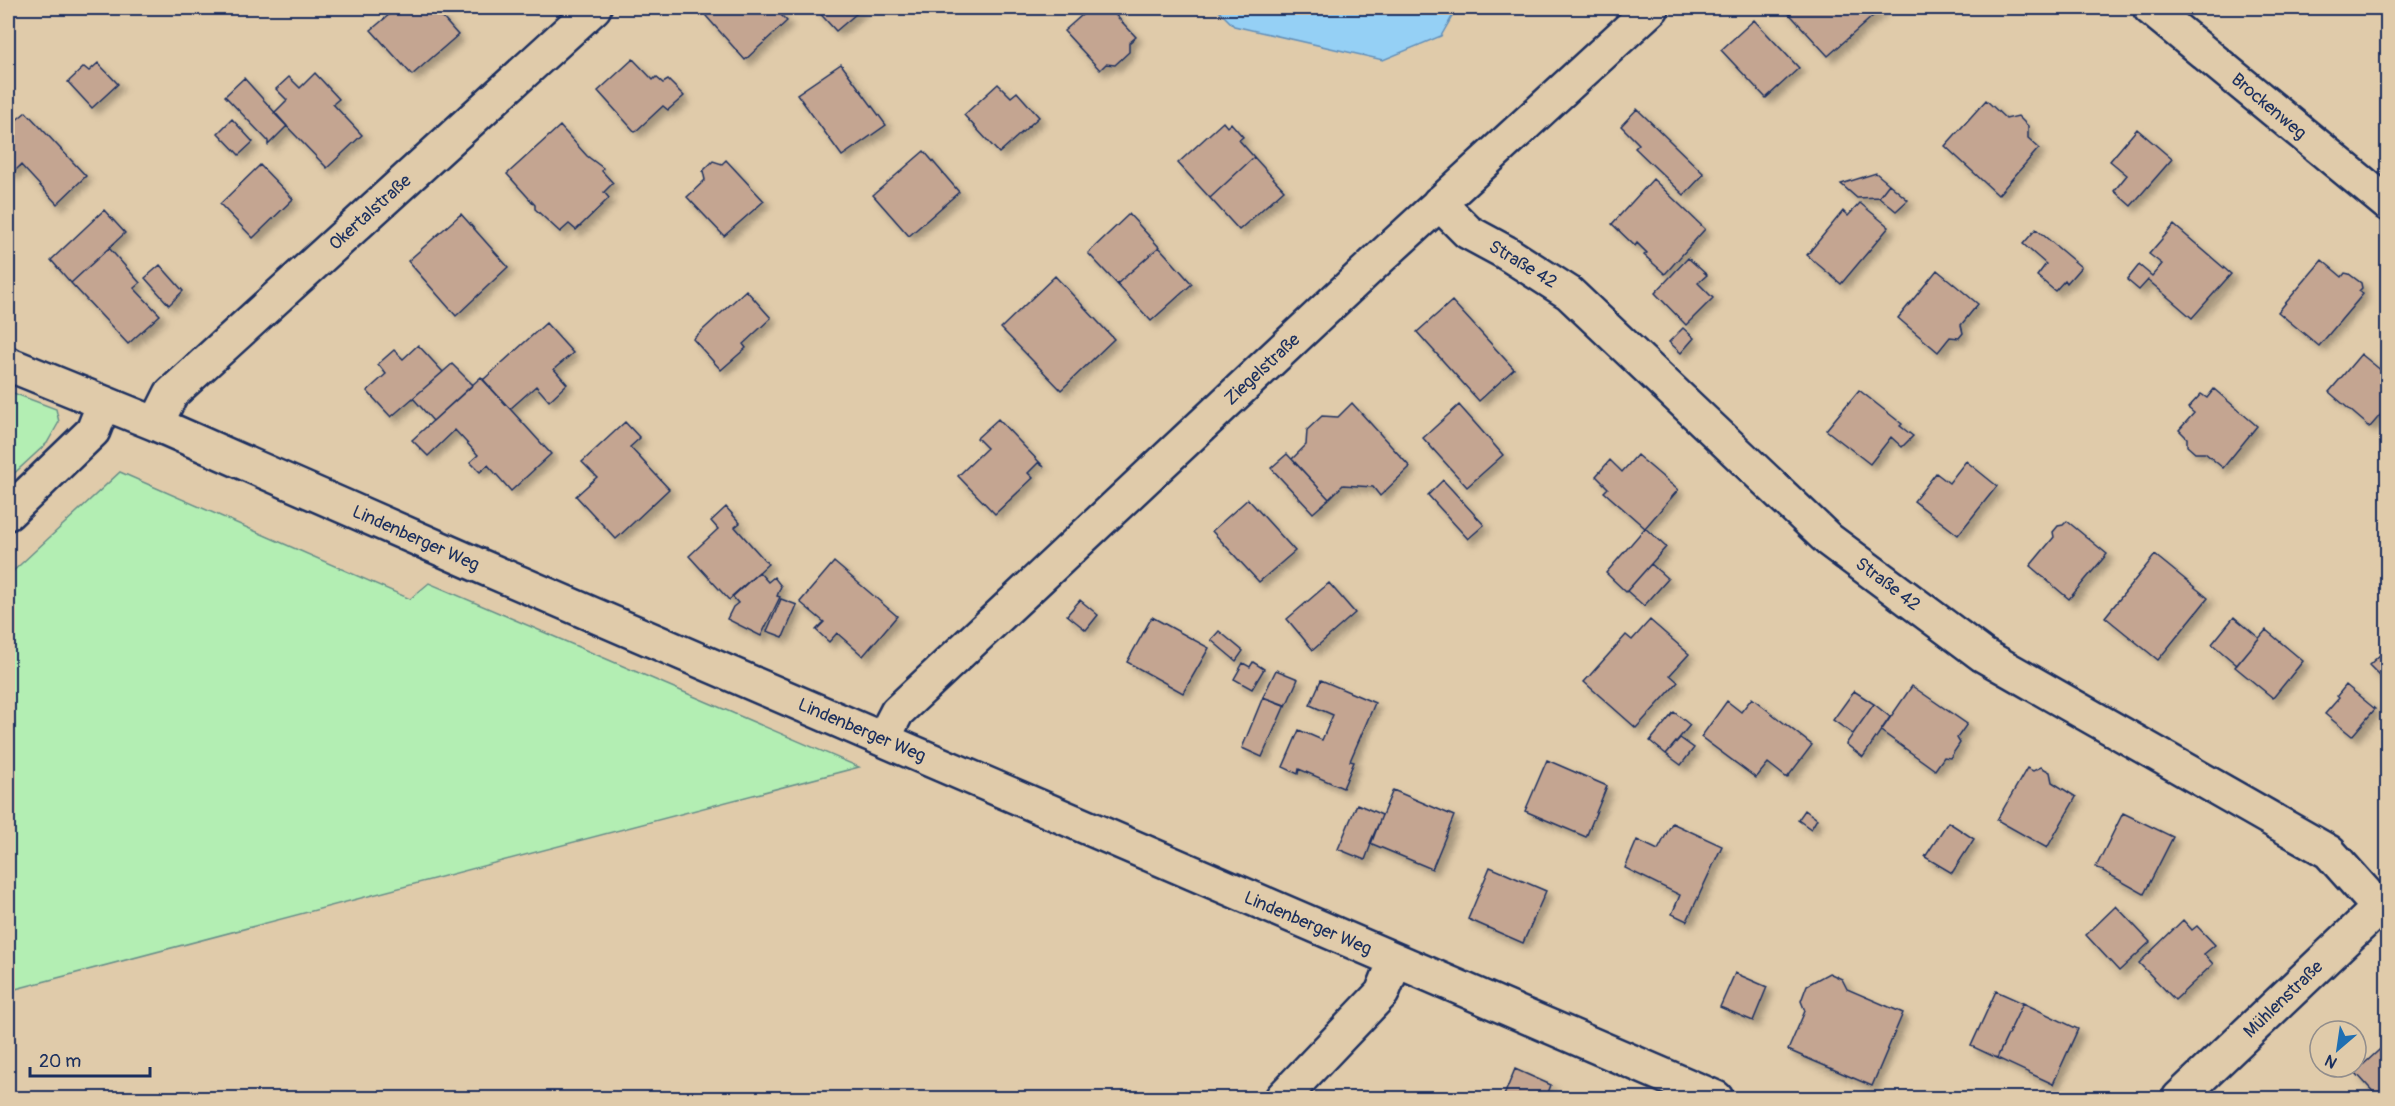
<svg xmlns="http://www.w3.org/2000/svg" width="2395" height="1106" font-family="Pangolin,sans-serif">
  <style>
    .green { fill: #b3eeb3; stroke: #678e88; stroke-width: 1.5 }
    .water { fill: #95d0f5; stroke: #6490b9; stroke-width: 1.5 }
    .building { fill: #c4a591; stroke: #1b2f5e; stroke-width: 1.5; filter: url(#shadow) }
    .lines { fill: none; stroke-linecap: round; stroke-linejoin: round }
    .street-casing { stroke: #1b2f5e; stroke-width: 38 }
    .street { stroke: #e0cbaa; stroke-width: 33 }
    .labels { text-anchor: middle; stroke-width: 5; stroke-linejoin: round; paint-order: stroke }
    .street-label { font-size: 18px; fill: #1b2f5e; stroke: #e0cbaa }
  </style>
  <defs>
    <filter id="shadow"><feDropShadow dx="5.5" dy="5.5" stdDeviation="3" flood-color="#0004"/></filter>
  </defs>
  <rect width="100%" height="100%" fill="#e0cbaa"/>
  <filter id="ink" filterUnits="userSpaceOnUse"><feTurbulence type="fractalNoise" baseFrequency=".0167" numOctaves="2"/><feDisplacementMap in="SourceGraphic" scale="12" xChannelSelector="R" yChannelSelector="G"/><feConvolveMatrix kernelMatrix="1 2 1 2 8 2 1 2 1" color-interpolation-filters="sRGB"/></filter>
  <g filter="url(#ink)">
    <path class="green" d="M 8,391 L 56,409 L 59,422 L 47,443 L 8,479 Z
      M 120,472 L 410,599 L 429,583 L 859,767 L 8,991 L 8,576 Z"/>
    <path class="water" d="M 1216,8 L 1457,8 L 1441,36 L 1383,60 L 1234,26 Z"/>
    <path class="building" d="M 397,8 L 434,8 L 458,35 L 412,75 L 371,30 Z
      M 714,8 L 774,8 L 787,21 L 745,60 L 706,16 Z
      M 815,8 L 863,8 L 836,31 Z
      M 1090,8 L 1109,8 L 1136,37 L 1129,43 L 1129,52 L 1115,65 L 1106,64 L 1100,70 L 1064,31 Z
      M 1784,8 L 1882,8 L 1828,56 Z
      M 1754,20 L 1799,68 L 1766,98 L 1721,50 Z
      M 633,59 L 653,80 L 656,77 L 663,83 L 668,80 L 684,96 L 668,110 L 663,106 L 635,132 L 598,91 Z
      M 98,63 L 118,84 L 92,108 L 68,82 L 84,67 L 89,71 Z
      M 841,64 L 886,125 L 842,156 L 797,94 Z
      M 315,73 L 339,99 L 333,104 L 362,135 L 327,168 L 274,113 L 287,100 L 276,89 L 289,77 L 300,88 Z
      M 244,78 L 287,126 L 268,145 L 268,141 L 225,96 Z
      M 998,84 L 1011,97 L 1017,92 L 1039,117 L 999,153 L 964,115 Z
      M 1986,100 L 2006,119 L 2018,116 L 2028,126 L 2028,138 L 2039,148 L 1998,195 L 1945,146 Z
      M 1637,109 L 1704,174 L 1684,195 L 1635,148 L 1639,144 L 1621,126 Z
      M 26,112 L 86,176 L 57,204 L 21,165 L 12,174 L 8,169 L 8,127 Z
      M 232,119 L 253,142 L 239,155 L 218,133 Z
      M 1223,122 L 1227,127 L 1231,123 L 1243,137 L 1239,140 L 1254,157 L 1210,198 L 1178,163 Z
      M 560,126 L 587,156 L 603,168 L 602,171 L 613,183 L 604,192 L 609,198 L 576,230 L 569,224 L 560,232 L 535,209 L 535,205 L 507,174 Z
      M 2137,129 L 2172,159 L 2131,206 L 2114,191 L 2127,175 L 2110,161 Z
      M 924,151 L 959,192 L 909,236 L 873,195 Z
      M 1254,157 L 1284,190 L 1239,230 L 1210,198 Z
      M 726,160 L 764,201 L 724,236 L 687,197 L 705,180 L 703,171 L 713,161 L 722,164 Z
      M 260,165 L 293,199 L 253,238 L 220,204 Z
      M 1876,173 L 1889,184 L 1879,197 L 1857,198 L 1841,184 Z
      M 1653,179 L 1705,229 L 1665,274 L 1644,255 L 1647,253 L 1637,243 L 1635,246 L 1612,224 Z
      M 1889,184 L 1908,200 L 1896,211 L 1879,197 Z
      M 1860,203 L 1889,227 L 1841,284 L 1807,255 L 1843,211 L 1848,216 Z
      M 104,210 L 125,233 L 71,283 L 51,260 Z
      M 461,214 L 508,267 L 456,316 L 408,261 Z
      M 1129,214 L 1159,247 L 1117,284 L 1088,253 Z
      M 2174,225 L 2231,274 L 2192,318 L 2148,280 L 2139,290 L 2127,280 L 2139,265 L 2152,276 L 2162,264 L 2149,254 Z
      M 2036,229 L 2081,267 L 2067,283 L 2065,280 L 2055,291 L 2037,276 L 2046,264 L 2023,244 Z
      M 1159,247 L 1192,284 L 1151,321 L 1117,284 Z
      M 109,248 L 140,283 L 134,288 L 160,315 L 128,344 L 71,283 Z
      M 1688,258 L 1707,275 L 1698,283 L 1713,298 L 1686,325 L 1655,293 Z
      M 2322,260 L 2342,277 L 2345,273 L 2349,274 L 2361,283 L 2362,288 L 2359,291 L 2363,294 L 2319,346 L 2278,312 Z
      M 160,265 L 183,291 L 169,305 L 145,278 Z
      M 1937,270 L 1978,304 L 1961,325 L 1963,333 L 1959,338 L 1950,337 L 1938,352 L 1898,318 Z
      M 1055,276 L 1114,339 L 1061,390 L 1001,328 Z
      M 746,290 L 771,318 L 743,344 L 746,348 L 721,370 L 693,339 Z
      M 1452,301 L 1514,369 L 1479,401 L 1417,332 Z
      M 546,323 L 573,353 L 554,369 L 567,384 L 549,401 L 536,386 L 510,409 L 483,380 Z
      M 1683,328 L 1694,338 L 1681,353 L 1669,342 Z
      M 418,345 L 443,372 L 391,417 L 367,391 L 386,374 L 378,364 L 394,350 L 403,359 Z
      M 2361,354 L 2388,376 L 2388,406 L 2370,427 L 2329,392 Z
      M 452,364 L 473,385 L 433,421 L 413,398 Z
      M 481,377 L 551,454 L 511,491 L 488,465 L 480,472 L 470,462 L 478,455 L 455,430 L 428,456 L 412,440 Z
      M 2214,389 L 2257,426 L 2223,468 L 2205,453 L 2195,453 L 2187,446 L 2187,438 L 2179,430 L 2194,413 L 2188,408 L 2201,394 L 2207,398 Z
      M 1859,390 L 1902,424 L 1900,426 L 1913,436 L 1902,447 L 1891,437 L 1870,464 L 1826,430 Z
      M 1352,403 L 1410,467 L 1380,496 L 1373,487 L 1343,485 L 1329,499 L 1292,459 L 1306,445 L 1307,430 L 1322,416 L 1338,417 Z
      M 1459,405 L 1503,455 L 1467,487 L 1423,438 Z
      M 998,419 L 1044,467 L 1038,463 L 1028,473 L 1033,478 L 995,514 L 958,476 L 987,448 L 977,438 Z
      M 625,422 L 640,438 L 630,447 L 669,489 L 616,539 L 576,496 L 597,477 L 582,462 Z
      M 1287,454 L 1329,499 L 1313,513 L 1271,468 Z
      M 1637,455 L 1678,490 L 1645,528 L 1604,492 L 1608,488 L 1596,476 L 1610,460 L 1622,472 Z
      M 1966,461 L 1997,486 L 1958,535 L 1914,501 L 1936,473 L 1949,483 Z
      M 1443,480 L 1484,525 L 1468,539 L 1428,495 Z
      M 1248,499 L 1295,551 L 1259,582 L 1212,531 Z
      M 726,507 L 740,523 L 735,527 L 768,564 L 729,600 L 689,556 L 718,529 L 711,521 Z
      M 2067,521 L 2107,554 L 2069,599 L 2030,566 L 2054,537 L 2053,532 L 2058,526 L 2063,525 Z
      M 1645,528 L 1666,547 L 1626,592 L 1606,573 Z
      M 2155,555 L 2208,598 L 2158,660 L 2105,617 Z
      M 834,562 L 897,616 L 863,656 L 837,633 L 829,642 L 816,630 L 824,622 L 800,602 Z
      M 1651,564 L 1668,579 L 1644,606 L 1627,591 Z
      M 759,572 L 768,582 L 774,577 L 781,586 L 777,596 L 780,597 L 761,636 L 727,619 L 733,607 L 738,603 L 732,596 Z
      M 1329,583 L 1355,613 L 1313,650 L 1287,619 Z
      M 781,599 L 797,605 L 783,637 L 767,631 Z
      M 1080,600 L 1098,615 L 1086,630 L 1067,615 Z
      M 1152,617 L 1209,648 L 1183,693 L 1127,662 Z
      M 2234,617 L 2259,638 L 2237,665 L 2212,644 Z
      M 1650,620 L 1689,654 L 1670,675 L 1678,682 L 1636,728 L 1584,682 L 1626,635 L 1632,640 Z
      M 2266,630 L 2303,661 L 2273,698 L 2235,667 Z
      M 1219,631 L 1243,651 L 1236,661 L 1211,640 Z
      M 2381,654 L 2388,660 L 2388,684 L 2369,665 Z
      M 1253,662 L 1264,669 L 1252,689 L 1234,679 L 1243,663 L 1250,667 Z
      M 1276,670 L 1298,679 L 1286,706 L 1263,697 Z
      M 1321,680 L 1375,703 L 1350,761 L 1354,762 L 1343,788 L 1299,769 L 1298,774 L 1283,767 L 1299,730 L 1322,740 L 1333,715 L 1310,705 Z
      M 2346,685 L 2375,709 L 2352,736 L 2325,714 L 2339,698 L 2337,696 Z
      M 1912,686 L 1967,724 L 1957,738 L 1960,743 L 1950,758 L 1944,757 L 1935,770 L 1881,731 Z
      M 1854,691 L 1874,704 L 1853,734 L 1833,720 Z
      M 1263,697 L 1285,705 L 1262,757 L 1242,748 Z
      M 1752,698 L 1812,745 L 1787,778 L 1768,763 L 1756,778 L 1701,737 L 1727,701 L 1741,712 Z
      M 1874,704 L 1890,717 L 1863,757 L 1846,744 Z
      M 1674,712 L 1690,725 L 1666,754 L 1650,741 Z
      M 1680,738 L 1694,748 L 1681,765 L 1666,754 Z
      M 1547,760 L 1607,786 L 1586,837 L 1525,811 Z
      M 2041,767 L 2050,772 L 2052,782 L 2076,797 L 2047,848 L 1997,820 L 2027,768 L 2033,771 Z
      M 1393,790 L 1454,816 L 1432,869 L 1370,843 Z
      M 1357,804 L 1382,815 L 1365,860 L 1338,849 Z
      M 1805,810 L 1817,819 L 1811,829 L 1798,820 Z
      M 2123,813 L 2173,837 L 2144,894 L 2096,867 Z
      M 1948,822 L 1974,839 L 1952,873 L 1925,857 Z
      M 1672,823 L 1722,846 L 1687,921 L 1672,914 L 1680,895 L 1625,868 L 1637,840 L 1658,850 Z
      M 1490,867 L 1546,891 L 1523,943 L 1468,919 Z
      M 2116,906 L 2150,942 L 2119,971 L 2086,935 Z
      M 2183,920 L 2192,930 L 2197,926 L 2215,945 L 2204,954 L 2213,964 L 2175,1000 L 2139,963 Z
      M 1735,973 L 1767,987 L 1753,1021 L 1720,1007 Z
      M 1829,973 L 1842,979 L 1847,989 L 1903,1013 L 1872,1086 L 1788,1050 L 1805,1011 L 1801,1001 L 1807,985 Z
      M 1996,991 L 2023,1003 L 1997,1058 L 1971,1046 Z
      M 2023,1003 L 2078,1029 L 2053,1084 L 1997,1058 Z
      M 2388,1042 L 2388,1098 L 2379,1098 L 2355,1072 Z
      M 1515,1069 L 1551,1085 L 1546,1098 L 1503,1098 Z"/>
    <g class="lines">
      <defs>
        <path id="street" d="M 2150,8 L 2388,204
          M 1439,203 L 1468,232 L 1505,252 L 1569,293 L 1829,540 L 1983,655 L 2329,852 L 2379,908
          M 8,364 L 156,424 L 480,566 L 1716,1098
          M 156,424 L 171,394 L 594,8
          M 8,513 L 93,431 L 104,403
          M 883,739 L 897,712 L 1381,257 L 1652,8
          M 1282,1098 L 1382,993 L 1395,961
          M 2179,1098 L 2388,899"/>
      </defs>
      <use href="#street" class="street-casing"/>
      <use href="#street" class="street"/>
    </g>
  </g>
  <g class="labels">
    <g class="street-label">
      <text transform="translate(2269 106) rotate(40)" y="6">Brockenweg</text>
      <text transform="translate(370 212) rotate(-42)" y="6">Okertalstraße</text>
      <text transform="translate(1523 264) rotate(31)" y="6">Straße 42</text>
      <text transform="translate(1262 369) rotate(-43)" y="6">Ziegelstraße</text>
      <text transform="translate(416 538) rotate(24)" y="6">Lindenberger Weg</text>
      <text transform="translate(1888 584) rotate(37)" y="6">Straße 42</text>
      <text transform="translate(862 730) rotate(23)" y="6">Lindenberger Weg</text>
      <text transform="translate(1308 923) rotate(23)" y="6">Lindenberger Weg</text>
      <text transform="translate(2283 999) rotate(-44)" y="6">Mühlenstraße</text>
    </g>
  </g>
  <rect width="2395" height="1106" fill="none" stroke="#e0cbaa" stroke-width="30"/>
  <rect x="15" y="15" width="2365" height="1076" fill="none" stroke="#1b2f5e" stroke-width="2" filter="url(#ink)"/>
  <g transform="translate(2338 1049) rotate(209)"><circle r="28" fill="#e0cbaa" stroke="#918d8c" stroke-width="1.5"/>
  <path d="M0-4.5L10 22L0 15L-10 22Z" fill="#1f6fb2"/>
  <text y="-9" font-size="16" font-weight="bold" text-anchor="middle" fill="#1b2f5e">N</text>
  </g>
  <path d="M30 1067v9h120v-9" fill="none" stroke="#1b2f5e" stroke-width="3"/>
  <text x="39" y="1067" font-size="18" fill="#1b2f5e" stroke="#e0cbaa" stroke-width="4.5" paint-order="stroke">20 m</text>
</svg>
